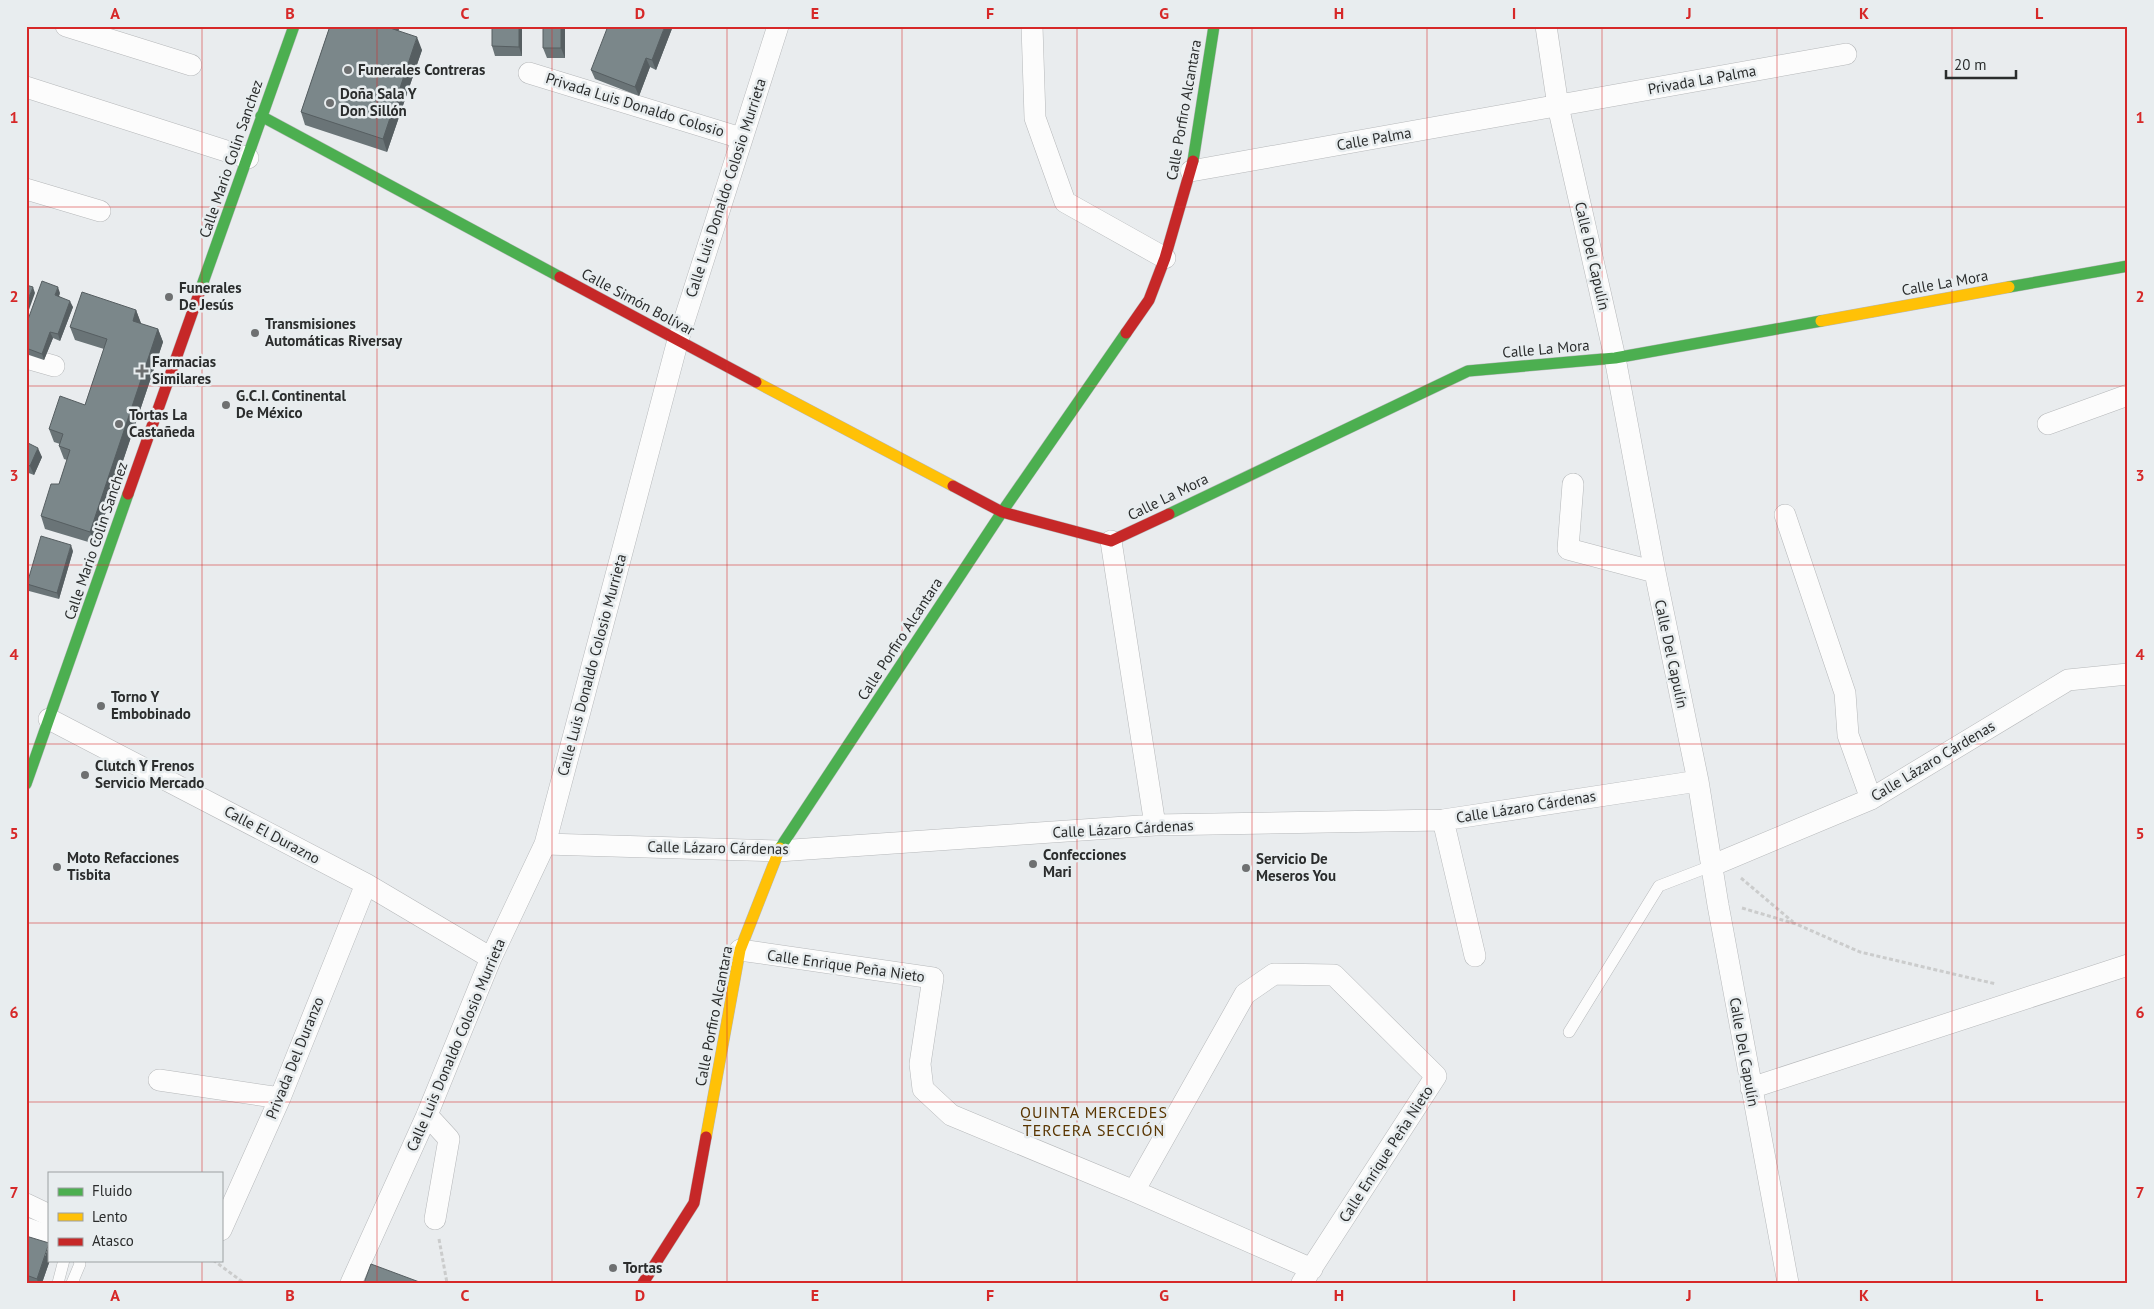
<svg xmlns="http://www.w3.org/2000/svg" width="2154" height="1309" font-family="'PT Sans',sans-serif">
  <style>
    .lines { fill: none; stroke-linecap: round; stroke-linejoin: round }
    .lane-casing { stroke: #b6b8ba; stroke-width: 12 }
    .street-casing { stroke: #b6b8ba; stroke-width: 22 }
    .fast-casing { stroke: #b6b8ba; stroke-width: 12 }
    .slow-casing { stroke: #b6b8ba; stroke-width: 12 }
    .jam-casing { stroke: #b6b8ba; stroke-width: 12 }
    .path { stroke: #cbcccc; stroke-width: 3; stroke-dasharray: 4 2.5; stroke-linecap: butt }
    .lane { stroke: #fcfcfc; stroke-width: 11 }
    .street { stroke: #fcfcfc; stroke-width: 21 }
    .fast { stroke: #4caf50; stroke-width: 11 }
    .slow { stroke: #ffc107; stroke-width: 11 }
    .jam { stroke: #c62828; stroke-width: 11 }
    .wall { fill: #6a7477 }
    .shaded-wall { fill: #565e61 }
    .building { fill: #7b878a; stroke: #565e61 }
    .grid { fill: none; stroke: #d62828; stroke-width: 1; stroke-opacity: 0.55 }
    .poi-dot { fill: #6e7071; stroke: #e8edef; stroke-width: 2 }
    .labels { text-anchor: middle; stroke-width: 5; stroke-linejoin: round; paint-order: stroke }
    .poi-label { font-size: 15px; font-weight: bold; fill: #2b2d2d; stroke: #e8edef; text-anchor: start }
    .street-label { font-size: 15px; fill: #2b2d2d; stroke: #e8edef }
    .neighbourhood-label { font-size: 16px; letter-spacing: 1px; fill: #593500; stroke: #e8edef }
    .neatline { fill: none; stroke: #d62828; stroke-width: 2 }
    .grid-label { font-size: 16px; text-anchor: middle; font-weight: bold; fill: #d62828 }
  </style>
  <rect width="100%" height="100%" fill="#e9ecee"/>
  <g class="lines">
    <defs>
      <path id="lane" d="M 1569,1032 L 1659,886 L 1711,866
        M 26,1223 L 49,1231
        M 26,1234 L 49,1242
        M 58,1283 L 64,1260
        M 72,1283 L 80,1264 L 79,1260"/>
      <path id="street" d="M 66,26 L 191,65
        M 1032,26 L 1035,118 L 1065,202 L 1165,258
        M 1546,26 L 1558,106 L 1615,358 L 1655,572 L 1698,781 L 1718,905 L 1788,1283
        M 529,73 L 741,138
        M 26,87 L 248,158
        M 1191,171 L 1846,54
        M 26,189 L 100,211
        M 26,358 L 54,366
        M 2048,424 L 2128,395
        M 1573,484 L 1568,549 L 1655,572
        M 1785,515 L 1845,693 L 1848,735 L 1871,799
        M 1111,541 L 1155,825
        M 49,719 L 366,884 L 491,958
        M 1443,820 L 1475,956
        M 545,844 L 778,851 L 1155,825 L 1443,820 L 1698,781
        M 1711,866 L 1871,799 L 2068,680 L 2128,674
        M 740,950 L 933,978 L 920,1064 L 923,1089 L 951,1115 L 1134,1191 L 1312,1269
        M 159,1080 L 280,1098
        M 1751,1088 L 2128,965
        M 427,1115 L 449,1139 L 435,1219
        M 1134,1191 L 1245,994 L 1274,974 L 1334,975 L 1436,1076 L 1302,1283
        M 26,1204 L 49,1215
        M 221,1230 L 280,1098 L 366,884
        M 351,1283 L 427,1115 L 491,958 L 545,844 L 678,340 L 778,26"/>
      <path id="fast" d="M 261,116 L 560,277
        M 1193,161 L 1214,26
        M 2009,287 L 2128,266
        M 201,288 L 294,26
        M 1169,514 L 1468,371 L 1615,358 L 1821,321
        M 26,784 L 128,494
        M 780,848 L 1002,512 L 1126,333"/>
      <path id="slow" d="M 1821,321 L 2009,287
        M 756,382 L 953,486
        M 706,1137 L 740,950 L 780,848"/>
      <path id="jam" d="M 560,277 L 756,382
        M 1126,333 L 1149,300 L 1165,258 L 1193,161
        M 953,486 L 1002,512 L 1111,541 L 1169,514
        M 128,494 L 201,288
        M 643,1283 L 694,1203 L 706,1137"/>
    </defs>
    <use href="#lane" class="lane-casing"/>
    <use href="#street" class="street-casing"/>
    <use href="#fast" class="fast-casing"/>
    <use href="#slow" class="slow-casing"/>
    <use href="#jam" class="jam-casing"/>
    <path class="path" d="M 1741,878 L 1793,922
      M 1742,908 L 1796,924 L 1860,952 L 1996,984
      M 439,1239 L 447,1283
      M 213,1260 L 244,1283"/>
    <use href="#lane" class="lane"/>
    <use href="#street" class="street"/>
    <use href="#fast" class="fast"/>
    <use href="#slow" class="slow"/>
    <use href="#jam" class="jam"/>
  </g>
  <path class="wall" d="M 330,26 L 400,26 L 398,31 L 422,50 L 387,152 L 305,125 L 301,112 Z
    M 492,26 L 522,26 L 522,56 L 495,56 L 492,46 Z
    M 530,26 L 565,26 L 565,58 L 547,58 L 543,48 L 543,29 L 531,29 Z
    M 673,26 L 656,70 L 650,67 L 639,96 L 595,79 L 591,70 Z
    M 60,293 L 59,296 L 73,307 L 60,341 L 53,338 L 44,360 L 26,354 L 26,325 Z
    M 136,310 L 141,324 L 158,329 L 163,342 L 95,544 L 45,529 L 41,516 L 59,484 L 67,460 L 64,459 L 59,446 L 60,444 L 54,442 L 49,429 L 85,405 L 104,349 L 75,340 L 70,327 Z
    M 26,442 L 42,457 L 34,475 L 26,472 Z
    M 73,551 L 59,599 L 29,591 L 27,584 Z
    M 26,1236 L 49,1260 L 50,1260 L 42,1283 L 26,1283 Z"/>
  <path class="shaded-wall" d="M 391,26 L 400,26 L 395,41 L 390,28 Z
    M 519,26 L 522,26 L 522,56 L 519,47 Z
    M 561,26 L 565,26 L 565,58 L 561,48 Z
    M 665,26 L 673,26 L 656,70 L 652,60 Z
    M 417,37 L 422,50 L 387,152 L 383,139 Z
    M 646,58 L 650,67 L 639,96 L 635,87 Z
    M 33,287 L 35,293 L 26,318 L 26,305 Z
    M 58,287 L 60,293 L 57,301 L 55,295 Z
    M 70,301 L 73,307 L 60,341 L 58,334 Z
    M 136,310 L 141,323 L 137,334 L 133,321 Z
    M 158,329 L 163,342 L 95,544 L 90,532 Z
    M 50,332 L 53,338 L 44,360 L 42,354 Z
    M 38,448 L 42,457 L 34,475 L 30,466 Z
    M 26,534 L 28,539 L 26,544 Z
    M 71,545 L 73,551 L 59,599 L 57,593 Z
    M 49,1245 L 49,1260 L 50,1260 L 42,1283 L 38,1283 L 37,1279 Z"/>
  <path class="building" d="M 330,26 L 391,26 L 390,28 L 417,37 L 383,139 L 301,112 Z
    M 492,26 L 519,26 L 519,47 L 492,46 Z
    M 543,26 L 561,26 L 561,48 L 543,48 Z
    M 608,26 L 665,26 L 652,60 L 646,58 L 635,87 L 591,70 Z
    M 42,281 L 58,287 L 55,295 L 70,301 L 58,334 L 50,332 L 42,354 L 26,348 L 26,325 Z
    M 26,285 L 33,287 L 26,305 Z
    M 82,292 L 136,310 L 133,321 L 158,329 L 90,532 L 41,516 L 51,484 L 59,484 L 70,450 L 59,446 L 63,434 L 49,429 L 60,396 L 85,405 L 107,339 L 70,327 Z
    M 26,442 L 38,448 L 30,466 L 26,464 Z
    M 41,536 L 71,545 L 57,593 L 27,584 Z
    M 26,1236 L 49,1243 L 37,1279 L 26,1275 Z
    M 371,1264 L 422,1283 L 364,1283 Z"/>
  <path class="grid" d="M 202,26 L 202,1173M 377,26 L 377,1283M 552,26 L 552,1283M 727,26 L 727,1283M 902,26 L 902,1283M 1077,26 L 1077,1283M 1252,26 L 1252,1283M 1427,26 L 1427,1283M 1602,26 L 1602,1283M 1777,26 L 1777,1283M 1952,26 L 1952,1283M 26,207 L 2128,207M 26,386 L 2128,386M 26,565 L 2128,565M 26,744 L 2128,744M 26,923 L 2128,923M 26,1102 L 2128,1102M 202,1260 L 202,1283"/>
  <g class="poi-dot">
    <circle cx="348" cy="70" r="5"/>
    <circle cx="330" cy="103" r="5"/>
    <circle cx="169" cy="297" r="5"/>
    <circle cx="255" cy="333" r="5"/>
    <path d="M139.5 363.5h5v5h5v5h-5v5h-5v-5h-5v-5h5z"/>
    <circle cx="226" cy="405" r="5"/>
    <circle cx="119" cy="424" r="5"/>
    <circle cx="101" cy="706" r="5"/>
    <circle cx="85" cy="775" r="5"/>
    <circle cx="1033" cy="864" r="5"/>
    <circle cx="57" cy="867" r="5"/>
    <circle cx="1246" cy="868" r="5"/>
    <circle cx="613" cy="1268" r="5"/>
  </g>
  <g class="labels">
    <g class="poi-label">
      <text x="358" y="75">Funerales Contreras</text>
      <text x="340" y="99">Doña Sala Y<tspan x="340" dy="17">Don Sillón</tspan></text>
      <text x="179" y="293">Funerales<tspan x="179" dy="17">De Jesús</tspan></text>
      <text x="265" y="329">Transmisiones<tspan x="265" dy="17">Automáticas Riversay</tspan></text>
      <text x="152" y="367">Farmacias<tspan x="152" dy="17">Similares</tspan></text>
      <text x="236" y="401">G.C.I. Continental<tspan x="236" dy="17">De México</tspan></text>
      <text x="129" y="420">Tortas La<tspan x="129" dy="17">Castañeda</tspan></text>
      <text x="111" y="702">Torno Y<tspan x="111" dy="17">Embobinado</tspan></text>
      <text x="95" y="771">Clutch Y Frenos<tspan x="95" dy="17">Servicio Mercado</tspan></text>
      <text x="1043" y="860">Confecciones<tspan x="1043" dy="17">Mari</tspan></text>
      <text x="67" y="863">Moto Refacciones<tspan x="67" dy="17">Tisbita</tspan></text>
      <text x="1256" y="864">Servicio De<tspan x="1256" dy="17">Meseros You</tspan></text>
      <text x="623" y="1273">Tortas</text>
    </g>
    <g class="street-label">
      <text transform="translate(1702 80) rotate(-10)" y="5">Privada La Palma</text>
      <text transform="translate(635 105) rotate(17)" y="5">Privada Luis Donaldo Colosio</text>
      <text transform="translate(1184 110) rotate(-80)" y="5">Calle Porfiro Alcantara</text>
      <text transform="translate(1374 139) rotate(-10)" y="5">Calle Palma</text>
      <text transform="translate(231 159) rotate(-71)" y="5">Calle Mario Colin Sanchez</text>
      <text transform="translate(726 188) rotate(-72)" y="5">Calle Luis Donaldo Colosio Murrieta</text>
      <text transform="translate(1592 256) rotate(77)" y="5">Calle Del Capulín</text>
      <text transform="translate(1945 283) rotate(-10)" y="5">Calle La Mora</text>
      <text transform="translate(638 302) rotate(28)" y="5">Calle Simón Bolívar</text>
      <text transform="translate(1546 349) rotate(-5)" y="5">Calle La Mora</text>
      <text transform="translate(1168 497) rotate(-26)" y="5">Calle La Mora</text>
      <text transform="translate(96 541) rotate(-71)" y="5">Calle Mario Colin Sanchez</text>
      <text transform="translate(900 639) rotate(-57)" y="5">Calle Porfiro Alcantara</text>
      <text transform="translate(1671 654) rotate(78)" y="5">Calle Del Capulín</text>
      <text transform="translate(592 665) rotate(-75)" y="5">Calle Luis Donaldo Colosio Murrieta</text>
      <text transform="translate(1933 761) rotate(-31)" y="5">Calle Lázaro Cárdenas</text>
      <text transform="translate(1526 807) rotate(-9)" y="5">Calle Lázaro Cárdenas</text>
      <text transform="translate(1123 829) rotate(-3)" y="5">Calle Lázaro Cárdenas</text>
      <text transform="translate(272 835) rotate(28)" y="5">Calle El Durazno</text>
      <text transform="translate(718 848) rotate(1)" y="5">Calle Lázaro Cárdenas</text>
      <text transform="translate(846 966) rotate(8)" y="5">Calle Enrique Peña Nieto</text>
      <text transform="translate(714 1016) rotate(-79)" y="5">Calle Porfiro Alcantara</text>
      <text transform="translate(456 1045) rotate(-67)" y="5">Calle Luis Donaldo Colosio Murrieta</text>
      <text transform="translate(1744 1052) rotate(80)" y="5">Calle Del Capulín</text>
      <text transform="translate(295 1058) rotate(-68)" y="5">Privada Del Duranzo</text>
      <text transform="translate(1386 1154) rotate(-57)" y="5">Calle Enrique Peña Nieto</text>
    </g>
    <g class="neighbourhood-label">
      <text x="1094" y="1118">QUINTA MERCEDES<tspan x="1094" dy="18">TERCERA SECCIÓN</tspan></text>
    </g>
  </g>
  <rect width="2154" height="1309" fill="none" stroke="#e8edef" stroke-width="55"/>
  <rect x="48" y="1172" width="175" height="90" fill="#e8edef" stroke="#9ca0a1"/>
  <rect x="58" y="1188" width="25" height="8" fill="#4caf50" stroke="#9ca0a1"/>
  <text x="92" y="1196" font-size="15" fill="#2b2d2d">Fluido</text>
  <rect x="58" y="1213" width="25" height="8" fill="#ffc107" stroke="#9ca0a1"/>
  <text x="92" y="1222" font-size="15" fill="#2b2d2d">Lento</text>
  <rect x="58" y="1238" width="25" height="8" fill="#c62828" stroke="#9ca0a1"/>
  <text x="92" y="1246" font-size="15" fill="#2b2d2d">Atasco</text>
  <path d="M1946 70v8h70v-8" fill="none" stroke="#2b2d2d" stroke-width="2.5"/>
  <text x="1954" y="70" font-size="15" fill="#2b2d2d" stroke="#e8edef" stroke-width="4" paint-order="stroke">20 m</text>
  <rect x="28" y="28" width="2098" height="1254" class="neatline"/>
  <g class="grid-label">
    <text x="115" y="19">A</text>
    <text x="290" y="19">B</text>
    <text x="465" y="19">C</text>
    <text x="640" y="19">D</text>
    <text x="815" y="19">E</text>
    <text x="990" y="19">F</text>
    <text x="1164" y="19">G</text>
    <text x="1339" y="19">H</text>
    <text x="1514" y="19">I</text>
    <text x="1689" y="19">J</text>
    <text x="1864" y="19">K</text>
    <text x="2039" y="19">L</text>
    <text x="14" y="123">1</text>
    <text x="2140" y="123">1</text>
    <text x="14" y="302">2</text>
    <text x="2140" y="302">2</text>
    <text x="14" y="481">3</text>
    <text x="2140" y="481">3</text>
    <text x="14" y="660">4</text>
    <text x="2140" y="660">4</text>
    <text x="14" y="839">5</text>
    <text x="2140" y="839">5</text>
    <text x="14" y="1018">6</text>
    <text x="2140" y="1018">6</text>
    <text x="14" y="1198">7</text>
    <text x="2140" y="1198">7</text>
    <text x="115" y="1301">A</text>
    <text x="290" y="1301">B</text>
    <text x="465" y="1301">C</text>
    <text x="640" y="1301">D</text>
    <text x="815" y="1301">E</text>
    <text x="990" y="1301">F</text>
    <text x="1164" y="1301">G</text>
    <text x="1339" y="1301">H</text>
    <text x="1514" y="1301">I</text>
    <text x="1689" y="1301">J</text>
    <text x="1864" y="1301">K</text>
    <text x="2039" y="1301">L</text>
  </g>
</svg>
